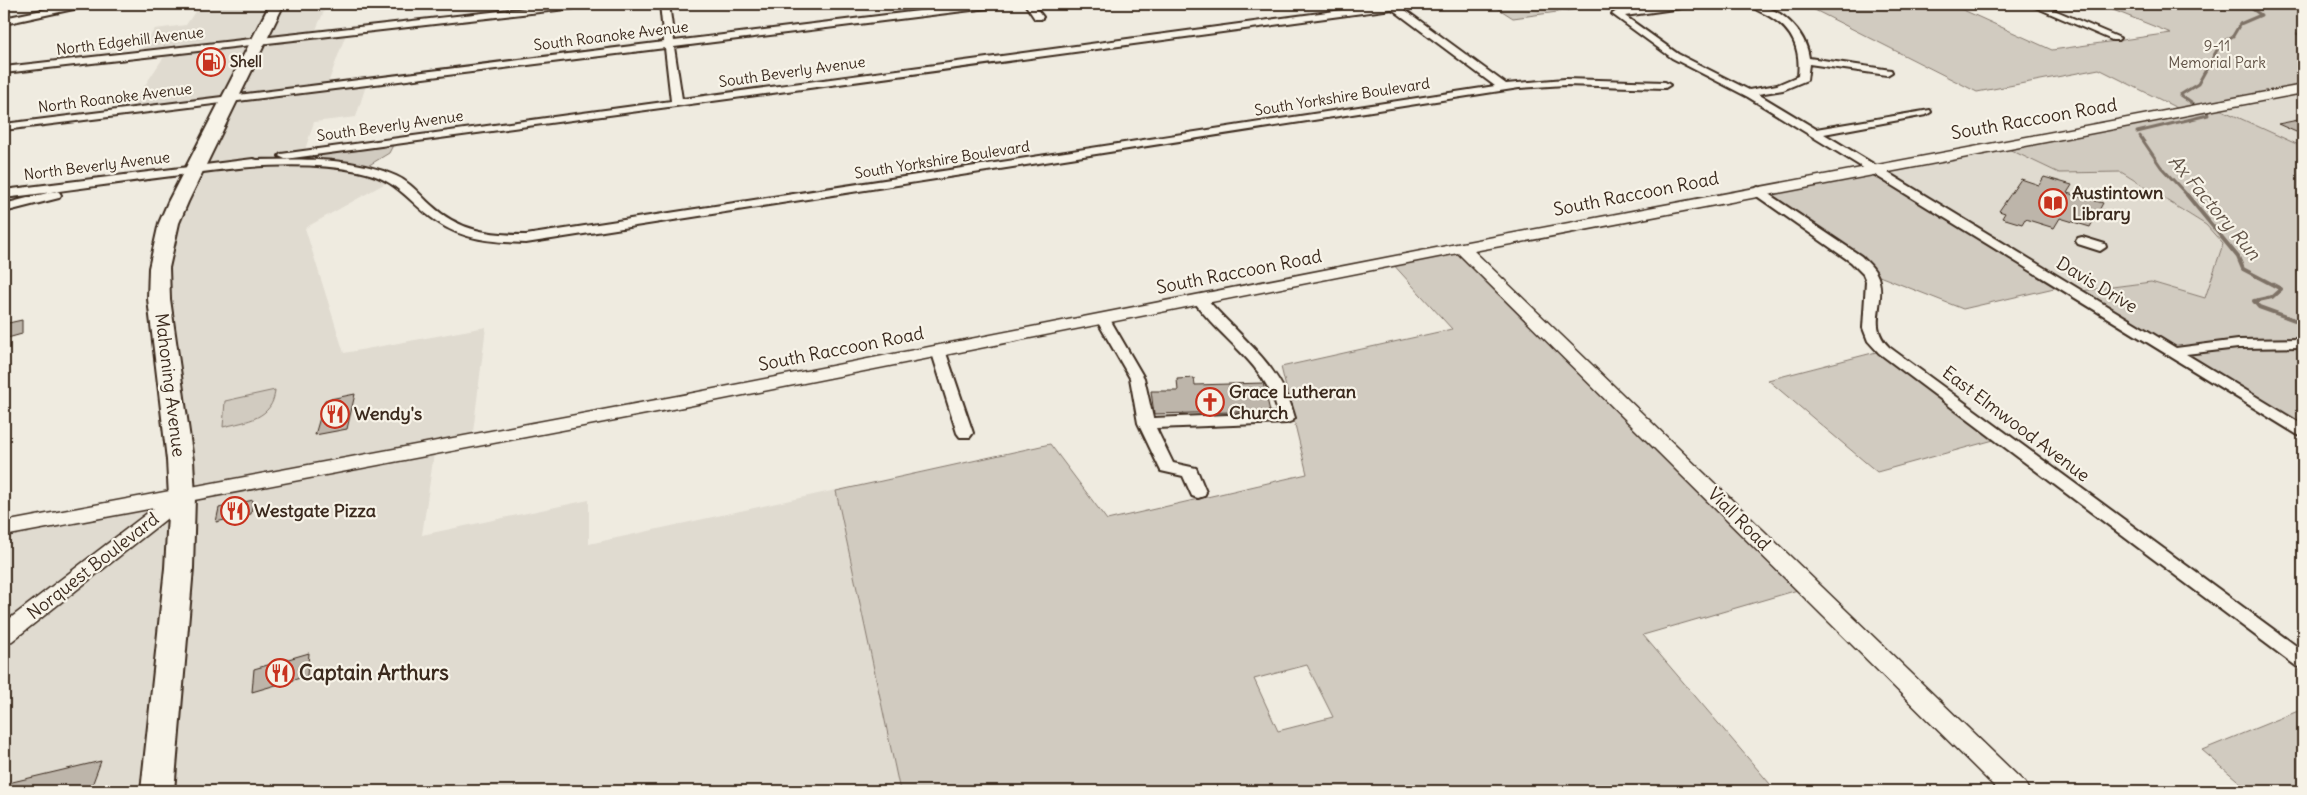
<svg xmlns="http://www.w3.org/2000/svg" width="2307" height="795" font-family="Delius,sans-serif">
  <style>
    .built { fill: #e0dbd0 }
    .green { fill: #d1cbc0; stroke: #867a6f; fill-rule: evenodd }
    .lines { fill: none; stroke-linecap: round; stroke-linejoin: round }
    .stream-far1 { stroke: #7e7266; stroke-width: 3 }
    .stream { stroke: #7e7266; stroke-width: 4 }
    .building { fill: #bdb5aa; stroke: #3b2a1e }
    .minor-casing { stroke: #3b2a1e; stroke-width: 4 }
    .tertiary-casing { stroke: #3b2a1e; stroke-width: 3 }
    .primary-casing { stroke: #3b2a1e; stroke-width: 4 }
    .minor { fill: #f7f3e8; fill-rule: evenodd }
    .tertiary { fill: #f7f3e8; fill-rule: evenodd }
    .primary { fill: #f7f3e8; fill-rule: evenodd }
    .labels { text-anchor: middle; stroke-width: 4.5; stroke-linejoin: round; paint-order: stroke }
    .far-street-label { font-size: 15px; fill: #3b2a1e; stroke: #f7f3e8 }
    .far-park-label { font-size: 15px; fill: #605246; stroke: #f7f3e8 }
    .far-poi-label { font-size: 15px; font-weight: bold; fill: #3b2a1e; stroke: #f7f3e8; text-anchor: start }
    .street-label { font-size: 18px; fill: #3b2a1e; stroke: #f7f3e8 }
    .poi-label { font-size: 18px; font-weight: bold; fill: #3b2a1e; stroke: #f7f3e8; text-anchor: start }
    .water-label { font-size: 19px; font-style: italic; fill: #625448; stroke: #f7f3e8 }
    .near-poi-label { font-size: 21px; font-weight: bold; fill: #3b2a1e; stroke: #f7f3e8; text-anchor: start }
  </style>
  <rect width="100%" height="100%" fill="#efebe0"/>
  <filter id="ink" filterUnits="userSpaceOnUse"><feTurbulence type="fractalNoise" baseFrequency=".02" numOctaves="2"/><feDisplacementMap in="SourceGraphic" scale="10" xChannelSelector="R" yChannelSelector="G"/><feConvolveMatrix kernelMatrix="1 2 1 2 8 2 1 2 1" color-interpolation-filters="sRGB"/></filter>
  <g filter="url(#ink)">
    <path class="built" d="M 200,4 L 375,4 L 325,9 L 314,34 L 347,31 L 327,86 L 367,82 L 356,117 L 314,122 L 304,153 L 332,165 L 393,179 L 305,228 L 344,353 L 486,327 L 472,440 L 435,447 L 422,535 L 589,500 L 589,544 L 836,490 L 900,791 L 4,791 L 4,529 L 182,496 L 159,268 L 229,99 L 128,111 L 167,52 L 137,55 L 155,29 L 186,25 Z
      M 2303,89 L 2303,147 L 2212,106 Z
      M 2000,145 L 2059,173 L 2121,172 L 2206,225 L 2223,244 L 2205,298 L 2151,282 L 2073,292 L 1872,169 Z"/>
    <path class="green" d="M 1491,4 L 1616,4 L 1513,18 Z
      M 1803,4 L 1950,4 L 2052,50 L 2171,33 L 2098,4 L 2303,4 L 2303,32 L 2296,34 L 2303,37 L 2303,89 L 2213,106 L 2303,147 L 2303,432 L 2073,292 L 2151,282 L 2205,298 L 2223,244 L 2206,225 L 2121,172 L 2059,173 L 2000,145 L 2183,111 L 2099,69 L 1977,92 Z
      M 395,141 L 389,153 L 361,170 L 332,165 L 243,164 Z
      M 1872,169 L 2063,286 L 1963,309 L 1869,272 L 1758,191 Z
      M 1462,248 L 1808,587 L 1643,635 L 1776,791 L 900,791 L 836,491 L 1050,444 L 1107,520 L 1307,474 L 1281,367 L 1452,329 L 1391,262 ZM 1307,665 L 1333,717 L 1278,731 L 1254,679 Z
      M 1884,350 L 2001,438 L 1877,472 L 1768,380 Z
      M 275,390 C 273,419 247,421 223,427 L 225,401 Z
      M 2303,709 L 2303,791 L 2250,791 L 2202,750 Z"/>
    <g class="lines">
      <path class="stream-far1" d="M 2194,105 L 2180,95 L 2198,84 L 2221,43 L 2233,36 L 2240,24 L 2261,15 L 2245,4
        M 2137,132 L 2208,115 L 2207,112
        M 2140,136 L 2161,167 L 2188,196"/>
      <path class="stream" d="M 2187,195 L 2238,257 L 2243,269 L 2281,289 L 2272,297 L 2254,301 L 2259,307 L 2303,323"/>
    </g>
    <path class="building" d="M 2303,119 L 2303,135 L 2278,124 Z
      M 2044,177 L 2072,185 L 2067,193 L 2103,203 L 2090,227 L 2060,218 L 2054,228 L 2025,219 L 2022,224 L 2002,218 L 2005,213 L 1999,211 L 2021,179 L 2039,185 Z
      M 22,320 L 22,334 L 4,339 L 4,324 Z
      M 1194,378 L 1195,385 L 1263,383 L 1270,411 L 1154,414 L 1151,391 L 1178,391 L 1177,379 Z
      M 355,394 L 347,429 L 315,435 L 325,400 Z
      M 253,500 L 251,514 L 216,522 L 219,508 Z
      M 309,653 L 307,676 L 252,692 L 254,669 Z
      M 101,761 L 91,788 L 77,791 L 4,791 L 4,784 Z"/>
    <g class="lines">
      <defs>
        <path id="minor" d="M 71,4 L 88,4 L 83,7 L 4,24 L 4,18 Z
          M 562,4 L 589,4 L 584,7 L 4,73 L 4,67 Z
          M 660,4 L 669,4 L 674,41 L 976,4 L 1001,4 L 996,7 L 674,47 L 682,99 L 1387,4 L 1397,4 L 1506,84 L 1565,79 L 1665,82 L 1670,85 L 1665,88 L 1565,85 L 1519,88 L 526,243 C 494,242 462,240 436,221 C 406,200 398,179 358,171 C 300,160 238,167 180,175 C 122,182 63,191 4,198 L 4,190 L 253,159 L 257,160 C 304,159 353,157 396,176 C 410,182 420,195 431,205 C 459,231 489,235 526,235 L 1495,86 L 1392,9 L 285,159 L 279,156 L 281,154 L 671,101 L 665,48 L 4,130 L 4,124 L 664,42 Z
          M 1025,4 L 1033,4 L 1043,17 L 1041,19 L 1035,19 Z
          M 1670,4 L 1693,4 L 1688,7 L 1625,16 L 1678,54 L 1749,90 L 1777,85 L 1798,76 C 1801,49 1793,30 1769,16 C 1762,12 1753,9 1749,4 C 1777,4 1806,30 1809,58 L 1891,70 L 1892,72 L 1887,75 L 1809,64 L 1807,80 L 1783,90 L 1758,94 L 1816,129 L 1930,110 L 1931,112 L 1926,115 L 1824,134 L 2176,348 L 2238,340 L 2303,339 L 2303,347 L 2238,348 L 2186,354 L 2303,425 L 2303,437 L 2298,435 L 1748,97 L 1672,58 L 1612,14 L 1617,11 Z
          M 2028,4 L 2040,4 L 2120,38 L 2118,40 L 2112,40 Z
          M 1758,187 L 1861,256 C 1868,263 1877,270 1879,281 C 1885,306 1867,325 1889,347 L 2303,651 L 2303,668 L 2296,666 L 1879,353 L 1868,341 L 1863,328 L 1866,281 L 1863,274 L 1851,262 L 1754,194 L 1752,191 Z
          M 55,191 L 59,192 L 61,195 L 59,198 L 4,212 L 4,204 Z
          M 2082,237 L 2105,244 L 2106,247 L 2100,251 L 2078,244 L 2076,241 L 2078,238 Z
          M 1200,296 L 1205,297 C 1239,337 1281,364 1295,418 L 1292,421 L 1287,423 L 1156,428 L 1173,463 L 1196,468 L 1206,492 L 1204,496 L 1198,498 L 1192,496 L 1183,476 L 1161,471 L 1159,467 L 1138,423 L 1130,378 L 1096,319 L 1098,316 L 1108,316 L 1144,378 L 1153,418 L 1278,413 C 1266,363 1221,340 1193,300 Z
          M 938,346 L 945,350 L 973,433 L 970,437 L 960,437 L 957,433 L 931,350 Z"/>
        <path id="tertiary" d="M 2303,85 L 2303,93 L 1474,251 L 2025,783 L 2029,791 L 1999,791 L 1458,253 L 683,407 L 189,501 L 12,641 L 4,644 L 4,623 L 154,508 L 4,536 L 4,522 L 683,395 L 1462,243 Z"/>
        <path id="primary" d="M 270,4 L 284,4 L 188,202 L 179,223 L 169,268 L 170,299 L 193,460 L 195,497 L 193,568 L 174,791 L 141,791 L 165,568 L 169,497 L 167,460 L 148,299 L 149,268 L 159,223 L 168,202 Z"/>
      </defs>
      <use href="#minor" class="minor-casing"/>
      <use href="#tertiary" class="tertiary-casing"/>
      <use href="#primary" class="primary-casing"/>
      <use href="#minor" class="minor"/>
      <use href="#tertiary" class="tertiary"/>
      <use href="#primary" class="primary"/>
    </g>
  </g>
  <defs>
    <symbol id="fuel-ring" viewBox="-11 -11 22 22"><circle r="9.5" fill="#f7f3e8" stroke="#c8321e" stroke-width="1.5"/><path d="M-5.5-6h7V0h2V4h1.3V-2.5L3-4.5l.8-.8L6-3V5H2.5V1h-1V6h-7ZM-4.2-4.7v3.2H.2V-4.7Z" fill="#c8321e"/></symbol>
    <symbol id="library-ring" viewBox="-11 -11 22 22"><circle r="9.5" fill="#f7f3e8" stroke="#c8321e" stroke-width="1.5"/><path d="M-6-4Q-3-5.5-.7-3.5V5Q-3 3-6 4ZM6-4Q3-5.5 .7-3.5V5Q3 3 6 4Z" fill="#c8321e"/></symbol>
    <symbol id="church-ring" viewBox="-11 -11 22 22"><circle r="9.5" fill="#f7f3e8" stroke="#c8321e" stroke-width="1.5"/><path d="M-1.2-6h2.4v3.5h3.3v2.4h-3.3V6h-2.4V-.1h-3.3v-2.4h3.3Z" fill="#c8321e"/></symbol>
    <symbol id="restaurant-ring" viewBox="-11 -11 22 22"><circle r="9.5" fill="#f7f3e8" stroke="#c8321e" stroke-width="1.5"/><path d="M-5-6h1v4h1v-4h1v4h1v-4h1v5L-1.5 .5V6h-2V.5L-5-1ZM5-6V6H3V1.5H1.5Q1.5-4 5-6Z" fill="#c8321e"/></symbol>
  </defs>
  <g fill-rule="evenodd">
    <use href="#fuel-ring" x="195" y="46" width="32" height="32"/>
    <use href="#library-ring" x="2037" y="187" width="32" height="32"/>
    <use href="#church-ring" x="1194" y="386" width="32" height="32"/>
    <use href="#restaurant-ring" x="319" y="398" width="32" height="32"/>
    <use href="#restaurant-ring" x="219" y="495" width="32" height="32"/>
    <use href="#restaurant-ring" x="264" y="657" width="32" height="32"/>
  </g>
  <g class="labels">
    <g class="far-street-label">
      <text transform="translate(611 36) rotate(-7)" y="5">South Roanoke Avenue</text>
      <text transform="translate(130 41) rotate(-7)" y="5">North Edgehill Avenue</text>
      <text transform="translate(792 72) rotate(-8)" y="5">South Beverly Avenue</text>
      <text transform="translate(1342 97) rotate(-9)" y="5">South Yorkshire Boulevard</text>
      <text transform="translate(115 98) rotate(-7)" y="5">North Roanoke Avenue</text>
      <text transform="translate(390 126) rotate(-8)" y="5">South Beverly Avenue</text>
      <text transform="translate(942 160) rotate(-9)" y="5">South Yorkshire Boulevard</text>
      <text transform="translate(97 166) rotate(-7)" y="5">North Beverly Avenue</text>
    </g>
    <g class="far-park-label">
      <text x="2217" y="51">9-11<tspan x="2217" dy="17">Memorial Park</tspan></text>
    </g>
    <g class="far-poi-label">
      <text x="230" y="67">Shell</text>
    </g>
    <g class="street-label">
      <text transform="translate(2034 119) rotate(-10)" y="6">South Raccoon Road</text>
      <text transform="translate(1636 194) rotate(-11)" y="6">South Raccoon Road</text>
      <text transform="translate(1239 272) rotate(-11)" y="6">South Raccoon Road</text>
      <text transform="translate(2097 285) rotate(31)" y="6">Davis Drive</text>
      <text transform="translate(841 349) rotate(-11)" y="6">South Raccoon Road</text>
      <text transform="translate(170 385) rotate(83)" y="6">Mahoning Avenue</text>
      <text transform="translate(2016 424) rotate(37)" y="6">East Elmwood Avenue</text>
      <text transform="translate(1739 519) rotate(45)" y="6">Viall Road</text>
      <text transform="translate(93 566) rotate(-38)" y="6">Norquest Boulevard</text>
    </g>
    <g class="poi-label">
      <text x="2072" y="199">Austintown<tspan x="2072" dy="21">Library</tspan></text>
      <text x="1229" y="398">Grace Lutheran<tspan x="1229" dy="21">Church</tspan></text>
      <text x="354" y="420">Wendy's</text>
      <text x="254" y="517">Westgate Pizza</text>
    </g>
    <g class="water-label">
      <text transform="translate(2215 207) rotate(50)" y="7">Ax Factory Run</text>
    </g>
    <g class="near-poi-label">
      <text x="299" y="680">Captain Arthurs</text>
    </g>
  </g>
  <rect width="2307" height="795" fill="none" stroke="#f7f3e8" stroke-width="20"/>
  <rect x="10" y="10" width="2287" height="775" fill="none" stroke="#3b2a1e" stroke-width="2" filter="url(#ink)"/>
</svg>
